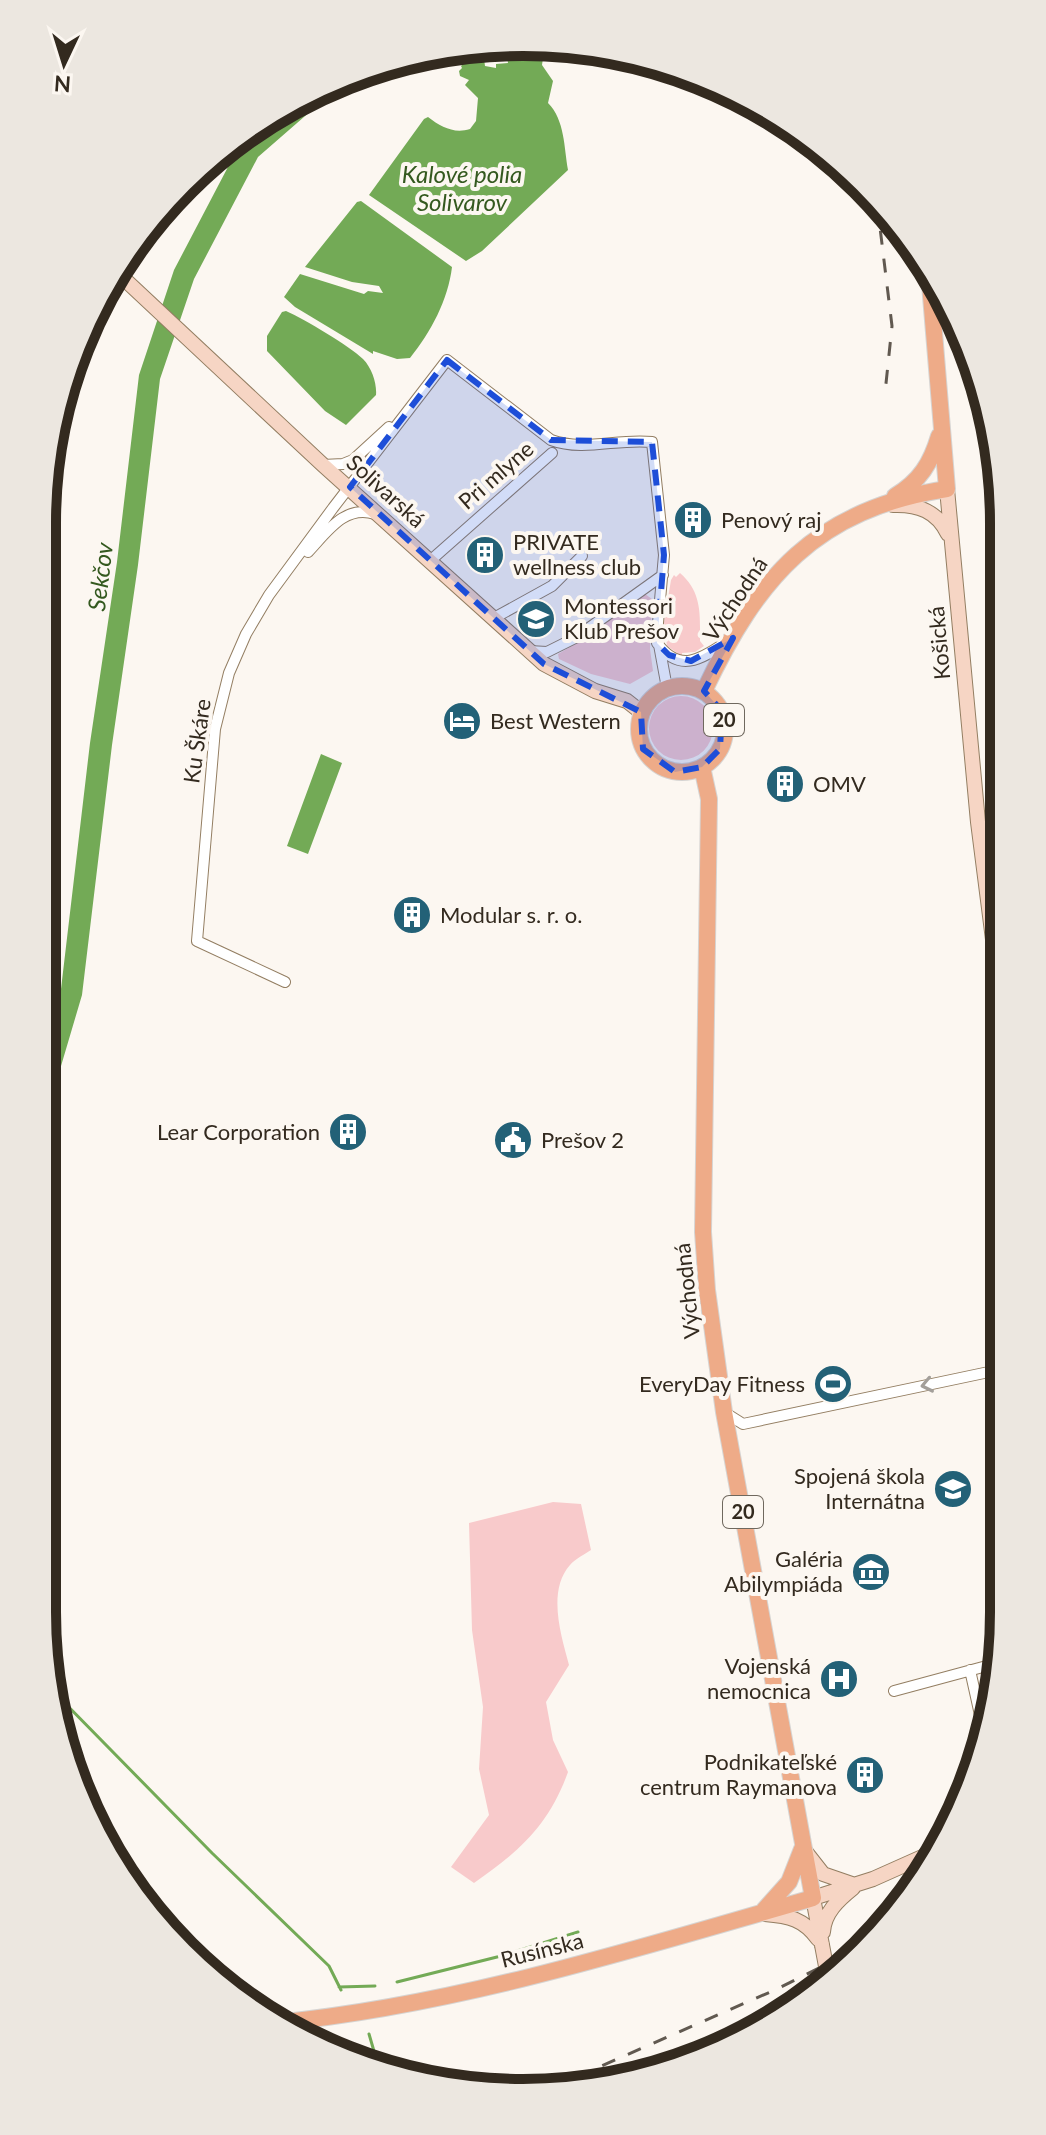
<svg xmlns="http://www.w3.org/2000/svg" width="1046" height="2135" font-family="Lato,sans-serif">
  <style>
    .green { fill: #f8cacb }
    .water { fill: #73aa56 }
    .lines { fill: none; stroke-linecap: round; stroke-linejoin: round }
    .stream { stroke: #73aa56; stroke-width: 3 }
    .street-casing { stroke: #937e62; stroke-width: 12 }
    .secondary-casing { stroke: #937e62; stroke-width: 16 }
    .primary-casing { stroke: #d6d4d2; stroke-width: 18 }
    .street { stroke: #fff; stroke-width: 10 }
    .secondary { stroke: #f6d5c4; stroke-width: 14 }
    .primary { stroke: #eeab88; stroke-width: 16 }
    .rail { stroke: #615950; stroke-width: 3; stroke-dasharray: 14 14; stroke-linecap: butt }
    .secondary-bridge-casing { stroke: #937e62; stroke-width: 16; stroke-linecap: butt }
    .secondary-bridge { stroke: #f6d5c4; stroke-width: 14 }
    .oneway { stroke: #a39f9a }
    .marked { fill: #1d4ed8; fill-opacity: 0.2; stroke: #1d4ed8; stroke-width: 6; stroke-dasharray: 16 10; stroke-linejoin: round }
    .labels { text-anchor: middle; stroke-width: 8; stroke-linejoin: round; paint-order: stroke }
    .shield { fill: #fcf7f1; stroke: #6f685e; stroke-width: 2 }
    .shield-label { font-size: 20px; font-weight: bold; fill: #332a1f }
    .street-label { font-size: 22px; fill: #332a1f; stroke: #fcf7f1 }
    .poi-label { font-size: 22px; fill: #332a1f; stroke: #fcf7f1; text-anchor: start }
    .water-label { font-size: 24px; font-style: italic; fill: #34591f; stroke: #fcf7f1 }
    .rim { fill: none; stroke: #332a1f; stroke-width: 10 }
  </style>
  <rect width="100%" height="100%" fill="#fcf7f1"/>
  <path class="green" d="M 680,573 C 702,592 700,614 700,641 L 704,646 L 695,652 L 682,653 L 682,656 L 667,646 L 664,622 L 671,580 L 674,575 L 676,577 Z
    M 645,594 L 652,599 L 650,649 L 653,671 L 630,684 L 591,674 L 559,659 L 558,654 L 595,632 L 634,599 Z
    M649 728a32 32 0 1 1 64 0a32 32 0 1 1-64 0Z
    M 553,1502 L 581,1504 L 591,1550 C 585,1554 575,1559 570,1565 C 547,1591 561,1635 569,1665 L 546,1702 L 553,1740 L 568,1772 C 549,1825 519,1852 474,1883 L 451,1867 L 489,1815 L 479,1769 L 483,1707 L 472,1630 L 469,1523 Z"/>
  <path class="water" d="M 516,51 L 525,58 L 530,56 L 543,58 L 542,65 L 553,81 L 548,103 C 565,120 564,148 568,170 L 482,251 L 466,261 L 369,195 L 424,119 L 428,117 C 441,127 454,134 470,129 L 476,121 L 478,98 L 465,85 L 469,80 L 460,76 L 459,71 L 462,68 L 461,66 L 472,57 L 484,59 L 485,66 L 496,68 L 496,64 L 508,63 L 507,57 Z
    M 351,76 L 258,157 L 194,279 L 160,379 L 138,565 L 112,745 L 82,995 L 56,1083 L 42,1105 L 42,1056 L 61,989 L 90,743 L 117,562 L 139,375 L 174,270 L 240,144 L 339,78 Z
    M 361,201 L 452,267 C 448,300 431,332 410,358 L 397,359 L 373,351 L 373,354 L 295,307 L 284,297 L 300,274 L 364,294 L 368,291 L 383,293 L 379,286 L 352,282 L 305,267 L 357,202 Z
    M 286,311 C 304,319 350,346 363,359 C 372,368 377,384 376,395 L 346,425 L 325,411 L 267,351 L 267,336 L 282,312 Z
    M 321,754 L 342,763 L 308,854 L 287,846 Z"/>
  <g class="lines">
    <path class="stream" d="M 55,1693 L 212,1853 L 329,1966 L 341,1990
      M 397,1982 L 501,1956 L 578,1932
      M 339,1987 L 375,1986
      M 369,2034 L 378,2065"/>
    <defs>
      <path id="street" d="M 323,465 L 343,464 L 353,460 L 389,427
        M 308,552 C 327,532 345,504 375,514
        M 431,560 L 552,453
        M 494,618 L 552,586 L 582,556
        M 657,643 C 679,673 700,660 725,643
        M 529,651 L 547,652 L 575,638 L 663,575
        M 285,982 L 197,941 L 215,729 L 229,673 L 246,634 L 269,595 L 333,508 L 447,360 L 551,440 C 584,452 618,438 652,442 L 664,555 L 657,634 L 667,688
        M 724,1412 L 743,1424 L 1003,1369
        M 970,1670 L 982,1724
        M 894,1691 L 994,1664"/>
      <path id="secondary" d="M 121,276 L 323,465 L 544,664 L 595,691 L 627,701 L 641,712
        M 947,489 L 978,822 L 1002,1010
        M 893,505 C 918,504 937,511 948,534
        M 805,1851 L 823,1874 L 855,1885
        M 765,1914 C 789,1916 804,1919 818,1939
        M 823,1932 C 824,1913 838,1900 853,1888
        M 822,1945 L 813,1898 L 873,1879 L 929,1854"/>
      <path id="primary" d="M 895,496 C 920,481 931,463 939,436
        M639 729a43 43 0 1 1 86 0a43 43 0 1 1-86 0Z
        M 704,691 C 758,577 816,509 947,489 L 929,272
        M 764,1910 L 789,1882 L 802,1849
        M 276,2023 C 459,2005 637,1948 813,1898 L 724,1412 L 707,1290 L 703,1232 L 709,799 L 702,767"/>
    </defs>
    <use href="#street" class="street-casing"/>
    <use href="#secondary" class="secondary-casing"/>
    <use href="#primary" class="primary-casing"/>
    <use href="#street" class="street"/>
    <use href="#secondary" class="secondary"/>
    <use href="#primary" class="primary"/>
    <path class="rail" d="M 877,203 L 892,326 L 885,393
      M 551,2088 L 777,1989 L 831,1962 L 874,1936"/>
    <defs>
      <path id="secondary-bridge" d="M 822,1945 L 828,1977"/>
    </defs>
    <use href="#secondary-bridge" class="secondary-bridge-casing"/>
    <use href="#secondary-bridge" class="secondary-bridge"/>
  </g>
  <defs><path id="oneway-chevron" d="M-2-3.5L2.5 0L-2 3.5" fill="none" stroke-width="1.6" stroke-linecap="round" stroke-linejoin="round" transform="scale(2)"/></defs>
  <use class="oneway" href="#oneway-chevron" transform="translate(927 1385) rotate(168)"/>
  <path class="marked" d="M 447,360 L 551,440 L 652,442 L 664,555 L 657,643 L 669,655 L 691,661 L 733,638 L 704,691 L 722,711 L 720,749 L 702,767 L 675,772 L 643,749 L 641,712 L 544,664 L 350,487 Z"/>
  <defs>
    <symbol id="building-disc" viewBox="-11 -11 22 22"><circle r="9.5" fill="#236177" stroke="#fcf7f1"/><path d="M-4-6H4V6H1V3H-1V6H-4ZM-2.5-4.3h1.7v1.8h-1.7ZM.8-4.3h1.7v1.8H.8ZM-2.5-1h1.7V.8h-1.7ZM.8-1h1.7V.8H.8Z" fill="#fff"/></symbol>
    <symbol id="school-disc" viewBox="-11 -11 22 22"><circle r="9.5" fill="#236177" stroke="#fcf7f1"/><path d="M0-5L7-2L0 1L-7-2ZM-4 1L0 2.5L4 1V4Q0 6-4 4Z" fill="#fff"/></symbol>
    <symbol id="hotel-disc" viewBox="-11 -11 22 22"><circle r="9.5" fill="#236177" stroke="#fcf7f1"/><path d="M-6-4.5h1.5V1H6V5H4.5V3h-9V5H-6ZM-4 0a1.8 1.8 0 1 1 3.6 0ZM.5 0V-2.5h3Q6-2.5 6 0Z" fill="#fff"/></symbol>
    <symbol id="civic-disc" viewBox="-11 -11 22 22"><circle r="9.5" fill="#236177" stroke="#fcf7f1"/><path d="M-.6-6.5H3V-4.5H.6V-3L4-1V1h2V6H-6V1h2V-1L-.6-3ZM-1.2 2.5V6h2.4V2.5Z" fill="#fff"/></symbol>
    <symbol id="stadium-disc" viewBox="-11 -11 22 22"><circle r="9.5" fill="#236177" stroke="#fcf7f1"/><path d="M0-5a6.5 5 0 1 0 0 10a6.5 5 0 1 0 0-10ZM-3.5-1.8h7v3.6h-7Z" fill="#fff"/></symbol>
    <symbol id="museum-disc" viewBox="-11 -11 22 22"><circle r="9.5" fill="#236177" stroke="#fcf7f1"/><path d="M0-6L6-3V-2H-6V-3ZM-5-1h2V3h-2ZM-1-1h2V3h-2ZM3-1h2V3H3ZM-6 4H6V6H-6Z" fill="#fff"/></symbol>
    <symbol id="hospital-disc" viewBox="-11 -11 22 22"><circle r="9.5" fill="#236177" stroke="#fcf7f1"/><path d="M-5-5h3v3.5h4V-5h3V5h-3V1.5h-4V5h-3Z" fill="#fff"/></symbol>
  </defs>
  <g fill-rule="evenodd">
    <use href="#building-disc" x="671" y="498" width="44" height="44"/>
    <use href="#building-disc" x="463" y="533" width="44" height="44"/>
    <use href="#school-disc" x="514" y="597" width="44" height="44"/>
    <use href="#hotel-disc" x="440" y="699" width="44" height="44"/>
    <use href="#building-disc" x="763" y="762" width="44" height="44"/>
    <use href="#building-disc" x="390" y="893" width="44" height="44"/>
    <use href="#building-disc" x="326" y="1110" width="44" height="44"/>
    <use href="#civic-disc" x="491" y="1118" width="44" height="44"/>
    <use href="#stadium-disc" x="811" y="1362" width="44" height="44"/>
    <use href="#school-disc" x="931" y="1467" width="44" height="44"/>
    <use href="#museum-disc" x="849" y="1550" width="44" height="44"/>
    <use href="#hospital-disc" x="817" y="1657" width="44" height="44"/>
    <use href="#building-disc" x="843" y="1753" width="44" height="44"/>
  </g>
  <g class="labels">
    <g class="shield">
      <rect x="704" y="704" width="40" height="32" rx="6"/>
      <rect x="723" y="1496" width="40" height="32" rx="6"/>
    </g>
    <g class="shield-label">
      <text x="724" y="727">20</text>
      <text x="743" y="1519">20</text>
    </g>
    <g class="street-label">
      <text transform="translate(496 475) rotate(-41)" y="8">Pri mlyne</text>
      <text transform="translate(386 491) rotate(42)" y="8">Solivarská</text>
      <text transform="translate(735 599) rotate(-56)" y="8">Východná</text>
      <text transform="translate(939 643) rotate(-95)" y="8">Košická</text>
      <text transform="translate(197 741) rotate(-82)" y="8">Ku Škáre</text>
      <text transform="translate(687 1291) rotate(-96)" y="8">Východná</text>
      <text transform="translate(542 1950) rotate(-14)" y="8">Rusínska</text>
    </g>
    <g class="poi-label">
      <text x="721" y="528">Penový raj</text>
      <text x="513" y="550">PRIVATE<tspan x="513" dy="25">wellness club</tspan></text>
      <text x="564" y="614">Montessori<tspan x="564" dy="25">Klub Prešov</tspan></text>
      <text x="490" y="729">Best Western</text>
      <text x="813" y="792">OMV</text>
      <text x="440" y="923">Modular s. r. o.</text>
      <text x="320" y="1140" text-anchor="end">Lear Corporation</text>
      <text x="541" y="1148">Prešov 2</text>
      <text x="805" y="1392" text-anchor="end">EveryDay Fitness</text>
      <text x="925" y="1484" text-anchor="end">Spojená škola<tspan x="925" dy="25">Internátna</tspan></text>
      <text x="843" y="1567" text-anchor="end">Galéria<tspan x="843" dy="25">Abilympiáda</tspan></text>
      <text x="811" y="1674" text-anchor="end">Vojenská<tspan x="811" dy="25">nemocnica</tspan></text>
      <text x="837" y="1770" text-anchor="end">Podnikateľské<tspan x="837" dy="25">centrum Raymanova</tspan></text>
    </g>
    <g class="water-label">
      <text x="462" y="183">Kalové polia<tspan x="462" dy="28">Solivarov</tspan></text>
      <text transform="translate(101 577) rotate(-83)" y="8">Sekčov</text>
    </g>
  </g>
  <path d="M0 0H1046V2135H0ZM523 56H523A467 467 0 0 1 990 523V1612A467 467 0 0 1 523 2079H523A467 467 0 0 1 56 1612V523A467 467 0 0 1 523 56Z" fill="#ece7e0" fill-rule="evenodd"/>
  <path class="rim" d="M523 56H523A467 467 0 0 1 990 523V1612A467 467 0 0 1 523 2079H523A467 467 0 0 1 56 1612V523A467 467 0 0 1 523 56Z"/>
  <g transform="translate(64 64) rotate(184)" stroke="#fcf7f1" stroke-width="6" paint-order="stroke">
  <path d="M0-6L14 30L0 20L-14 30Z" fill="#332a1f"/>
  <text y="-12" font-size="22" font-weight="bold" text-anchor="middle" fill="#332a1f">N</text>
  </g>
</svg>
